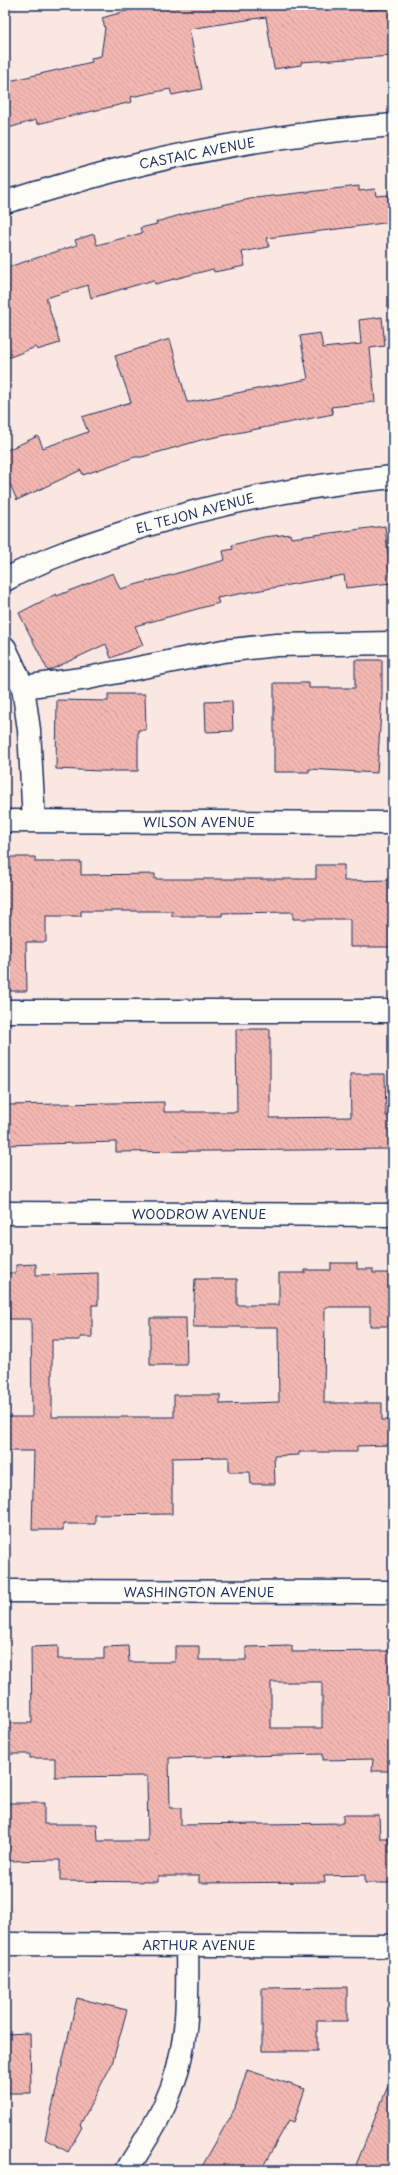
<svg xmlns="http://www.w3.org/2000/svg" width="398" height="2175" font-family="'Playpen Sans',sans-serif">
  <style>
    .building { fill: url(#building-back-hatch); stroke: #1b2f5e; fill-rule: evenodd }
    .lines { fill: none; stroke-linecap: round; stroke-linejoin: round }
    .minor-casing { stroke: #1b2f5e; stroke-width: 25 }
    .minor { stroke: #fdfcf7; stroke-width: 22 }
    .labels { text-anchor: middle; stroke-width: 4; stroke-linejoin: round; paint-order: stroke }
    .street-label { font-size: 13px; fill: #1b2f5e; stroke: #fdfcf7 }
  </style>
  <defs>
    <pattern id="building-back-hatch" width="6" height="6" patternUnits="userSpaceOnUse"><rect width="6" height="6" fill="#f3b7b1"/><path d="M-1 5l2 2M0 0l6 6M5-1l2 2" fill="none" stroke="#d09e9b"/></pattern>
  </defs>
  <rect width="100%" height="100%" fill="#fae7e2"/>
  <filter id="ink" filterUnits="userSpaceOnUse"><feTurbulence type="fractalNoise" baseFrequency=".025" numOctaves="2"/><feDisplacementMap in="SourceGraphic" scale="8" xChannelSelector="R" yChannelSelector="G"/><feConvolveMatrix kernelMatrix="1 2 1 2 8 2 1 2 1" color-interpolation-filters="sRGB"/></filter>
  <g filter="url(#ink)">
    <path class="building" d="M 147,5 L 368,5 L 368,10 L 393,8 L 393,56 L 301,62 L 301,65 L 274,69 L 266,17 L 189,29 L 202,89 L 172,95 L 170,89 L 131,97 L 132,102 L 37,124 L 36,120 L 5,129 L 5,82 L 92,62 L 91,58 L 101,56 L 105,28 L 102,18 Z
      M 359,186 L 359,191 L 375,189 L 376,196 L 388,195 L 392,222 L 267,238 L 269,247 L 242,252 L 245,266 L 214,272 L 213,269 L 155,284 L 154,280 L 91,298 L 88,285 L 46,298 L 60,343 L 37,350 L 36,347 L 5,359 L 5,268 L 77,245 L 75,240 L 94,234 L 97,245 L 142,233 L 140,228 L 157,224 L 156,222 L 198,210 L 255,198 Z
      M 382,317 L 385,346 L 370,348 L 375,402 L 331,407 L 333,414 L 201,440 L 142,457 L 135,457 L 83,475 L 81,470 L 17,500 L 5,473 L 5,451 L 38,436 L 43,448 L 88,432 L 82,417 L 131,402 L 115,356 L 170,339 L 187,402 L 191,402 L 308,379 L 300,336 L 320,333 L 323,348 L 361,344 L 359,320 Z
      M 385,526 L 391,583 L 346,588 L 344,575 L 217,598 L 219,603 L 135,626 L 143,645 L 111,658 L 106,644 L 48,671 L 19,613 L 56,594 L 57,596 L 113,573 L 120,589 L 225,560 L 223,551 L 233,549 L 232,545 L 264,537 L 290,534 L 291,538 Z
      M 355,660 L 382,660 L 382,696 L 377,773 L 309,769 L 309,772 L 274,772 L 274,683 L 309,683 L 309,688 L 355,688 Z
      M 108,694 L 145,694 L 146,730 L 138,730 L 138,771 L 101,771 L 56,769 L 57,700 L 108,701 Z
      M 232,701 L 233,731 L 206,732 L 205,702 Z
      M 5,857 L 35,857 L 35,862 L 81,862 L 81,875 L 155,874 L 155,879 L 316,879 L 316,865 L 344,865 L 344,881 L 393,880 L 393,947 L 350,947 L 350,919 L 293,919 L 293,912 L 222,913 L 222,916 L 172,916 L 172,911 L 81,911 L 81,916 L 46,916 L 46,942 L 26,942 L 27,991 L 5,991 Z
      M 236,1029 L 270,1029 L 270,1118 L 351,1117 L 350,1074 L 385,1074 L 386,1116 L 393,1116 L 393,1149 L 116,1152 L 116,1142 L 5,1145 L 5,1105 L 164,1102 L 164,1112 L 237,1112 Z
      M 331,1263 L 357,1263 L 357,1269 L 373,1269 L 373,1273 L 389,1273 L 390,1326 L 370,1326 L 370,1307 L 325,1307 L 324,1403 L 382,1403 L 382,1420 L 391,1420 L 391,1445 L 357,1446 L 357,1452 L 299,1452 L 299,1455 L 274,1456 L 275,1484 L 251,1484 L 250,1472 L 229,1472 L 229,1457 L 172,1458 L 172,1514 L 95,1515 L 95,1524 L 63,1524 L 63,1530 L 32,1530 L 34,1451 L 5,1451 L 5,1417 L 32,1417 L 31,1319 L 9,1319 L 7,1273 L 16,1273 L 16,1265 L 36,1264 L 36,1275 L 98,1273 L 98,1305 L 92,1305 L 92,1337 L 80,1337 L 80,1340 L 52,1340 L 52,1417 L 174,1417 L 174,1395 L 220,1395 L 220,1404 L 279,1402 L 278,1327 L 193,1327 L 195,1279 L 237,1279 L 237,1305 L 279,1305 L 279,1273 L 305,1273 L 305,1270 L 331,1270 Z
      M 150,1318 L 186,1318 L 187,1365 L 150,1365 Z
      M 58,1646 L 58,1659 L 104,1659 L 104,1647 L 128,1646 L 129,1662 L 175,1662 L 175,1646 L 199,1646 L 199,1660 L 246,1660 L 246,1647 L 292,1646 L 292,1652 L 393,1651 L 393,1771 L 372,1771 L 373,1759 L 323,1760 L 323,1754 L 169,1758 L 170,1808 L 181,1808 L 181,1825 L 343,1823 L 343,1815 L 379,1815 L 380,1838 L 389,1838 L 389,1852 L 393,1852 L 393,1883 L 365,1883 L 365,1875 L 324,1876 L 325,1882 L 199,1883 L 199,1876 L 158,1876 L 158,1882 L 60,1881 L 60,1860 L 5,1861 L 5,1803 L 44,1803 L 44,1824 L 97,1824 L 98,1841 L 148,1841 L 147,1776 L 55,1777 L 55,1758 L 30,1758 L 30,1754 L 5,1754 L 5,1723 L 32,1723 L 31,1647 ZM 271,1682 L 322,1682 L 322,1728 L 271,1728 Z
      M 347,1987 L 347,2021 L 317,2021 L 317,2051 L 262,2051 L 262,1988 Z
      M 77,1998 L 127,2010 L 112,2064 L 80,2125 L 82,2127 L 68,2152 L 45,2139 Z
      M 30,2033 L 31,2093 L 5,2093 L 5,2034 Z
      M 247,2070 L 305,2089 L 294,2122 L 289,2120 L 261,2170 L 200,2170 L 235,2108 Z
      M 392,2076 L 393,2170 L 354,2170 Z"/>
    <g class="lines">
      <defs>
        <path id="minor" d="M 5,202 C 48,190 90,176 133,166 C 219,145 305,132 393,125
          M 5,580 C 48,556 94,542 141,527 C 223,502 307,485 393,477
          M 5,648 L 23,687 L 29,730 L 34,821
          M 23,687 L 88,678 L 223,651 L 276,645 L 393,643
          M 5,821 L 393,823
          M 5,1011 L 393,1011
          M 5,1213 L 393,1215
          M 5,1591 L 393,1592
          M 5,1944 L 393,1946
          M 127,2170 C 140,2148 155,2127 165,2104 C 189,2053 188,1999 187,1945"/>
      </defs>
      <use href="#minor" class="minor-casing"/>
      <use href="#minor" class="minor"/>
    </g>
  </g>
  <g class="labels">
    <g class="street-label">
      <text transform="translate(197 153) rotate(-11)" y="5">CASTAIC AVENUE</text>
      <text transform="translate(195 513) rotate(-15)" y="5">EL TEJON AVENUE</text>
      <text x="199" y="827">WILSON AVENUE</text>
      <text x="199" y="1219">WOODROW AVENUE</text>
      <text x="199" y="1597">WASHINGTON AVENUE</text>
      <text x="199" y="1950">ARTHUR AVENUE</text>
    </g>
  </g>
  <rect width="398" height="2175" fill="none" stroke="#fdfcf7" stroke-width="20"/>
  <rect x="10" y="10" width="378" height="2155" fill="none" stroke="#1b2f5e" stroke-width="1.5" filter="url(#ink)"/>
</svg>
